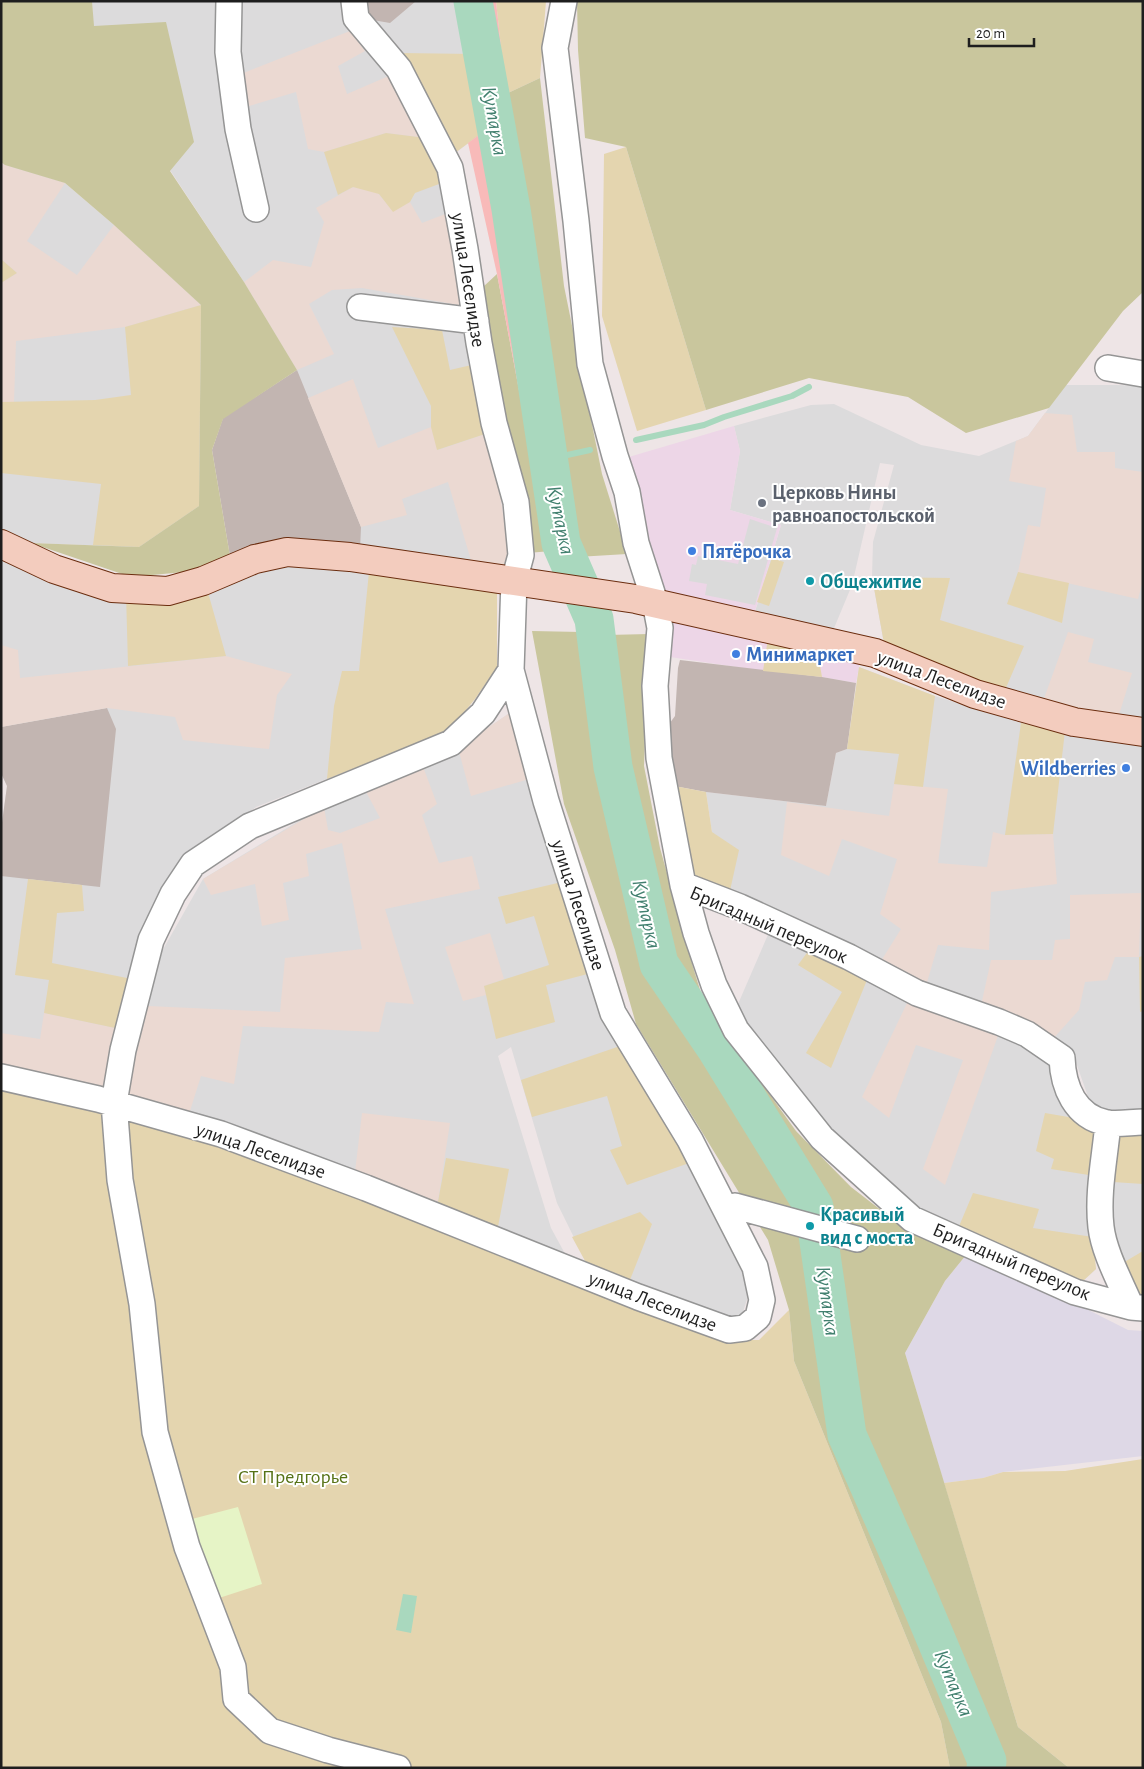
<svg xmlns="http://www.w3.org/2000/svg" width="1144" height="1769" font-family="'Alegreya Sans',sans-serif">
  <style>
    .residential { fill: #dcdbdc }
    .commercial { fill: #edd6e7 }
    .industrial { fill: #ded8e6 }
    .construction { fill: #c2b5b1 }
    .farmland { fill: #ebd9d2 }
    .grass { fill: #e4d5af }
    .forest { fill: #c9c69d }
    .sand { fill: #f8bab9 }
    .park { fill: #e6f4c6 }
    .parking { fill: #dadada }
    .water { fill: #a9d8be }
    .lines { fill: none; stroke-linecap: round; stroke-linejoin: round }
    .stream { stroke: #a9d8be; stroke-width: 6 }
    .river { stroke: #a9d8be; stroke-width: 39 }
    .street-casing { stroke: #959595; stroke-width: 28 }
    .secondary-casing { stroke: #6b2d0f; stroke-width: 30 }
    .street { stroke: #fff; stroke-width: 25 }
    .secondary { stroke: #f3ccbe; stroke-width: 28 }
    .worship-dot { fill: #6b7280; stroke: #fff; stroke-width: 2 }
    .shop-dot { fill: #3f7fe0; stroke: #fff; stroke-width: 2 }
    .culture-dot { fill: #0f9aa8; stroke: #fff; stroke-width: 2 }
    .labels { text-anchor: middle; stroke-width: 4; stroke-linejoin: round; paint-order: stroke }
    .street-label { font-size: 20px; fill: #1e1e1e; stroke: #fff }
    .worship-label { font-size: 20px; font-weight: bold; fill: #5b616d; stroke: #fff; text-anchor: start }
    .shop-label { font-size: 20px; font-weight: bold; fill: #366cbe; stroke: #fff; text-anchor: start }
    .culture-label { font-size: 20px; font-weight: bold; fill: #0d838f; stroke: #fff; text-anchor: start }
    .park-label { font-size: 20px; fill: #567216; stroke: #fff }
    .water-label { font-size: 21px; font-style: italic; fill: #42806f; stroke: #fff }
  </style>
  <rect width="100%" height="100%" fill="#eee5e6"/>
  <path class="residential" d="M 92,1 L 465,1 L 487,129 L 442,163 L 480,363 L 501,497 L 504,568 L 286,541 L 297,370 L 244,282 L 170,170 L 93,26 Z
    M 1,162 L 65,183 L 114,225 L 201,305 L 199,506 L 139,547 L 31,543 L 1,534 Z
    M 1066,385 L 1117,385 L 1143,386 L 1143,727 L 1058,709 L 957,673 L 885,649 L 872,577 L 873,542 L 894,465 L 880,463 L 852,585 L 832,633 L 755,612 L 781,525 L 730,510 L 740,451 L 734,426 L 811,405 L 834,404 L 921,445 L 979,456 L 1028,436 Z
    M 1,556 L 90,587 L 285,562 L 392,575 L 412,745 L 256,807 L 189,860 L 105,1088 L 1,1067 L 1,830 L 7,786 L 1,773 Z
    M 859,667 L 935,696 L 1021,723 L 1115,740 L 1143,743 L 1143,1114 L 1116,1118 L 1092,1108 L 1073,1054 L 939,998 L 729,895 L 712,832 L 706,792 L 826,806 L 836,753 L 847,749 Z
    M 514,710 L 566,881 L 692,1162 L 745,1271 L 749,1293 L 742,1315 L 727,1321 L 590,1270 L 557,1203 L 511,1047 L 498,1056 L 551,1228 L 569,1261 L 126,1095 L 161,953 L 203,879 L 315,811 L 458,748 Z
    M 770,930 L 1060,1059 L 1096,1131 L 1092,1244 L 1096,1269 L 1083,1281 L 980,1244 L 895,1193 L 821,1124 L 795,1090 L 774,1057 L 735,1011 Z
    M 1143,1136 L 1143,1302 L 1121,1264 L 1111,1220 L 1113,1182 Z"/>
  <path class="commercial" d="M 734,426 L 740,451 L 730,510 L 781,525 L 755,611 L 861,642 L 859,667 L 856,683 L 822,677 L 763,671 L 670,657 L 670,636 L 622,459 Z"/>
  <path class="industrial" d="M 966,1255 L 1033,1282 L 1128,1330 L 1143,1331 L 1143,1456 L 1003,1472 L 983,1478 L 944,1483 L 905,1353 L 945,1281 Z"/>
  <path class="construction" d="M 359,1 L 416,1 L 390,23 L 361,18 Z
    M 297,370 L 361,527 L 360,550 L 230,556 L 212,450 L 223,418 Z
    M 680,660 L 822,677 L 856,683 L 847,749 L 836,753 L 826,806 L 706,792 L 669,785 L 664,731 L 675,716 L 678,668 Z
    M 107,708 L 116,729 L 100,887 L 1,876 L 1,830 L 7,786 L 1,773 L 1,727 Z"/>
  <path class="farmland" d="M 350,31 L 365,51 L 338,66 L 347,94 L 391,75 L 426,138 L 386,133 L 324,152 L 308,149 L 296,92 L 246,107 L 241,74 Z
    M 1,162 L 5,165 L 65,183 L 27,241 L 77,275 L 114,225 L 201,305 L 125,327 L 16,341 L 14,402 L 1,402 L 1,283 L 17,273 L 1,259 Z
    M 353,187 L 376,191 L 393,211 L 410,202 L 422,223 L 453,211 L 470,307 L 362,288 L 332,290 L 309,304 L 334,354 L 297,370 L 244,282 L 273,260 L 311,267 L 324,222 L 316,208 Z
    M 353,379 L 378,448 L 431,427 L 438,450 L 491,432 L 508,549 L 504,568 L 472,564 L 448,482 L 402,499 L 407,515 L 361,527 L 308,398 Z
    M 1045,413 L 1072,415 L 1077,452 L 1115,452 L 1115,468 L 1143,472 L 1143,581 L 1138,599 L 1018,572 L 1028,525 L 1040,527 L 1046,488 L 1009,481 L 1016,441 L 1028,436 Z
    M 1068,632 L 1094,639 L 1088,662 L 1132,673 L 1117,721 L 1042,704 Z
    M 1,645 L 18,650 L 20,678 L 226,656 L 292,674 L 277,695 L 269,749 L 183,740 L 175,717 L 107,708 L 1,727 Z
    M 514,710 L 536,777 L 471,796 L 458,748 Z
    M 422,764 L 437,804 L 422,815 L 439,863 L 472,856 L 480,889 L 385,909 L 414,1004 L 386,1002 L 379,1032 L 243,1026 L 234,1084 L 201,1076 L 189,1114 L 126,1095 L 148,1006 L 280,1012 L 285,958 L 362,949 L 342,843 L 306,854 L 309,876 L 283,883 L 289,920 L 262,926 L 255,884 L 211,895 L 203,879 L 324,807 L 328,830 L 340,833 L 380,818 L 364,788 Z
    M 894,784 L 948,789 L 938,863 L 987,867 L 993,832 L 1005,835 L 1053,834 L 1057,884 L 991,892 L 989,950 L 938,945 L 925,989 L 881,961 L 901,929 L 880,914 L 897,859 L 842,839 L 829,876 L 781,855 L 787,802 L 889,816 Z
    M 1141,893 L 1139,957 L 1115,957 L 1107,980 L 1085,982 L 1079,1010 L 1051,1041 L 980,1010 L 991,960 L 1052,960 L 1055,940 L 1070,939 L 1070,895 Z
    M 490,933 L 504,979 L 484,986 L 486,995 L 463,1001 L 445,947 Z
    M 909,999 L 1000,1030 L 945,1185 L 923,1169 L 963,1060 L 916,1045 L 889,1118 L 862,1097 Z
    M 44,1013 L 120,1029 L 105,1088 L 1,1067 L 1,1033 L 40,1039 Z
    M 362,1113 L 450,1123 L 437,1207 L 355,1172 Z"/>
  <path class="grass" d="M 496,1 L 546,1 L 540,78 L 506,94 Z
    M 400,53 L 474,54 L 487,129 L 455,153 Z
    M 386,133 L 426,138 L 447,181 L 415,193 L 410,202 L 393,212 L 379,194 L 353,187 L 338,195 L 324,152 Z
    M 626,147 L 706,410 L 637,431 L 602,316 L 604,154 Z
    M 1,259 L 17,273 L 1,283 Z
    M 201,305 L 199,506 L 139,547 L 93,545 L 101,484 L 1,473 L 1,402 L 95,400 L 131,395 L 125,327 Z
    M 392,327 L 442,330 L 450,370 L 480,363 L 491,432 L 437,450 L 431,427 L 431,406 Z
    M 772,558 L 784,562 L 769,606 L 757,602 Z
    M 369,572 L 497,590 L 497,667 L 475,699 L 449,731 L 327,779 L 334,706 L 342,671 L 359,671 Z
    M 1018,572 L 1069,583 L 1062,623 L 1007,604 Z
    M 872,577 L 950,578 L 940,620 L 1024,646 L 1005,690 L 885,649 Z
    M 207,589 L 226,656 L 128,666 L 126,593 Z
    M 768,638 L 817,649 L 822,677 L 763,671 Z
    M 859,667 L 935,696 L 923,787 L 894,784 L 899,754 L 847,749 Z
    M 1021,723 L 1065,731 L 1053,834 L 1005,835 Z
    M 669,785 L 706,792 L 712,832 L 739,850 L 729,895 L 687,879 Z
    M 28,879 L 82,885 L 84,911 L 57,913 L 52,963 L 132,979 L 120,1029 L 44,1013 L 49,980 L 15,975 Z
    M 566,881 L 595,972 L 546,985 L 555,1022 L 496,1039 L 484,986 L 549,965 L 534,916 L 506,924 L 498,897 Z
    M 809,950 L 867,980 L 831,1068 L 806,1053 L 842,992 L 798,965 Z
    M 1143,956 L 1143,1011 L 1140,1012 L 1139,957 Z
    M 623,1045 L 692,1162 L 627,1185 L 610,1150 L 622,1146 L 607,1096 L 532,1117 L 521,1080 Z
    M 1,1084 L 218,1139 L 731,1340 L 759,1340 L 789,1310 L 794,1361 L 941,1722 L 950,1768 L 1,1768 Z
    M 1045,1113 L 1080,1119 L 1096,1131 L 1095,1176 L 1051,1169 L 1054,1159 L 1036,1151 Z
    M 1119,1136 L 1143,1136 L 1143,1184 L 1113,1182 Z
    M 446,1158 L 509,1169 L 497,1232 L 437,1207 Z
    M 973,1193 L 1039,1209 L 1033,1228 L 1093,1237 L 1096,1269 L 1083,1281 L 980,1244 L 957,1231 Z
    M 640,1212 L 652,1224 L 628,1285 L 590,1270 L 572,1237 Z
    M 1143,1251 L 1143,1302 L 1121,1264 Z
    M 1143,1459 L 1143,1768 L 1069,1768 L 1018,1727 L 944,1483 L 983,1478 L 1003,1472 L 1065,1471 Z"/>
  <path class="forest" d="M 1,1 L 92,1 L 94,26 L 166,22 L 194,142 L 170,171 L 244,282 L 297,370 L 223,419 L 212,450 L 230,556 L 184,572 L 131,577 L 31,543 L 139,547 L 199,506 L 201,305 L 114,225 L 65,183 L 5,165 L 1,162 Z
    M 577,1 L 1143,1 L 1143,292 L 1123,311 L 1049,408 L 966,433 L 908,397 L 809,378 L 706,410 L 626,147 L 585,138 L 578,50 Z
    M 540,78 L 564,286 L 602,474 L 627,554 L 577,557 L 570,532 L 506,94 Z
    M 497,274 L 522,406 L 551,551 L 528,553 L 483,287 Z
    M 532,631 L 581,632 L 586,695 L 635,937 L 666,998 L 792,1201 L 804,1247 L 840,1432 L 972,1768 L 950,1768 L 941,1722 L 794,1361 L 789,1310 L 768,1240 L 636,1024 L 615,950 L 564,804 Z
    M 649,634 L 644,766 L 660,848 L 693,967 L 704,1003 L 796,1131 L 851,1187 L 899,1224 L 966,1255 L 945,1281 L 905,1353 L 1018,1727 L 1069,1768 L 1005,1768 L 861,1434 L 855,1358 L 836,1261 L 834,1213 L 803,1172 L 666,965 L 625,770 L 607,635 Z"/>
  <path class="sand" d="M 465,1 L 496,1 L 506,94 L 570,532 L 607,635 L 625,770 L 666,965 L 803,1172 L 834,1213 L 836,1261 L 855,1358 L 861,1434 L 1005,1768 L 972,1768 L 840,1432 L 804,1247 L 792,1201 L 666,998 L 635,937 L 586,695 L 581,632 L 551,551 L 522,406 L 497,274 L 468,143 L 487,129 Z"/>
  <path class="park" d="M 238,1507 L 262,1584 L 216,1599 L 192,1519 Z"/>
  <path class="parking" d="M 750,519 L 777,528 L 755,605 L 705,595 L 707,584 L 689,581 L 692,564 L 696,565 L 698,556 L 738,564 Z"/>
  <path class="water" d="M 403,1594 L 417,1596 L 411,1633 L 396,1630 Z"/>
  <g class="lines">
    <path class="stream" d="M 636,440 L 704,425 L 724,417 L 792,396 L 809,387
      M 549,459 L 590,450"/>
    <path class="river" d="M 473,1 L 511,209 L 561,543 L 594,619 L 613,767 L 659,964 L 716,1048 L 814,1207 L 847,1435 L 920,1601 L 987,1761 L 986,1768"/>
    <defs>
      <path id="street" d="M 229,1 L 228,52 L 238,129 L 256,209
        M 564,1 L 555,48 L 576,221 L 590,364 L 615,456 L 627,492 L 636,543 L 655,602 L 660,628 L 655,686 L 659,758 L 683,885 L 696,933 L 714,985 L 736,1030 L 822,1138 L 912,1219 L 1075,1292 L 1131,1307 L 1143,1308
        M 360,307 L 476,321
        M 1108,368 L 1143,374
        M 683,885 L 740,907 L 849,957 L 917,993 L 999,1022 L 1027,1034 L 1062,1058 C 1063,1087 1075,1117 1107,1123 C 1118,1125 1132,1122 1143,1122
        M 1,1077 L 98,1099 L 221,1134 L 366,1188 L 638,1297 L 729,1330 L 745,1328 L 758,1317 L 762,1300 L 755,1267 L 690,1140 L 613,1013 L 546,801 L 511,670 L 514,581 L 521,555 L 516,502 L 494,423 L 479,343 L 465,249 L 450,168 L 399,69 L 356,18 L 354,1
        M 1108,1123 C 1105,1157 1097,1193 1101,1227 C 1104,1253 1121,1283 1131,1307
        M 735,1206 L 857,1239
        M 398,1768 L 328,1750 L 270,1731 L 236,1699 L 233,1667 L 187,1547 L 155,1432 L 142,1304 L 120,1180 L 114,1103 L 123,1050 L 151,940 L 173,894 L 193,864 L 250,826 L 451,743 L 483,713 L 511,670"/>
      <path id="secondary" d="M 1,544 L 54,569 L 112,588 L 168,591 L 203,581 L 255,559 L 287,552 L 350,557 L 636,599 L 875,653 L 975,694 L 1074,722 L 1143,732"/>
    </defs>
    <use href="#street" class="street-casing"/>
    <use href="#secondary" class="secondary-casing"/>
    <use href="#street" class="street"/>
    <use href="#secondary" class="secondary"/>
  </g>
  <circle class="worship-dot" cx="762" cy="503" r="5"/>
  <g class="shop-dot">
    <circle cx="692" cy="551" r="5"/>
    <circle cx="736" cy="654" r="5"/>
    <circle cx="1126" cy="768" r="5"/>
  </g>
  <g class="culture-dot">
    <circle cx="810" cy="581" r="5"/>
    <circle cx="810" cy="1226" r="5"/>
  </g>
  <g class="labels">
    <g class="street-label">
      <text transform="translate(469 280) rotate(81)" y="7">улица Леселидзе</text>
      <text transform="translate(942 679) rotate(20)" y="7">улица Леселидзе</text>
      <text transform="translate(579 905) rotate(72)" y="7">улица Леселидзе</text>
      <text transform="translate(769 924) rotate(23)" y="7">Бригадный переулок</text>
      <text transform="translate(261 1150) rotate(19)" y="7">улица Леселидзе</text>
      <text transform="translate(1012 1261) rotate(23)" y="7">Бригадный переулок</text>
      <text transform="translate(653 1301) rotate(21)" y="7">улица Леселидзе</text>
    </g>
    <g class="worship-label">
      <text x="772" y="499">Церковь Нины<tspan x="772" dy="23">равноапостольской</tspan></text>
    </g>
    <g class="shop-label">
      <text x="702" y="558">Пятёрочка</text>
      <text x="746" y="661">Минимаркет</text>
      <text x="1116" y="775" text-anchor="end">Wildberries</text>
    </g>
    <g class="culture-label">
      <text x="820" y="588">Общежитие</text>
      <text x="820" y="1221">Красивый<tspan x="820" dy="23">вид с моста</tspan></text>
    </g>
    <g class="park-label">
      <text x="293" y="1483">СТ Предгорье</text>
    </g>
    <g class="water-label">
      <text transform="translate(495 121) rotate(80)" y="7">Кутарка</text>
      <text transform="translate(561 520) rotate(78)" y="7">Кутарка</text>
      <text transform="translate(647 914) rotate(77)" y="7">Кутарка</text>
      <text transform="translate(828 1301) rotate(82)" y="7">Кутарка</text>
      <text transform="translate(954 1683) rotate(67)" y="7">Кутарка</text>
    </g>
  </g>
  <rect width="1144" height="1769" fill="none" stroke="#1e1e1e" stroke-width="5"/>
  <path d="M969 38v8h65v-8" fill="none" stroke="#1e1e1e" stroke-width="2.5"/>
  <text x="976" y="38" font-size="15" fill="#1e1e1e" stroke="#ffffff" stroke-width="4" paint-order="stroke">20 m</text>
</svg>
